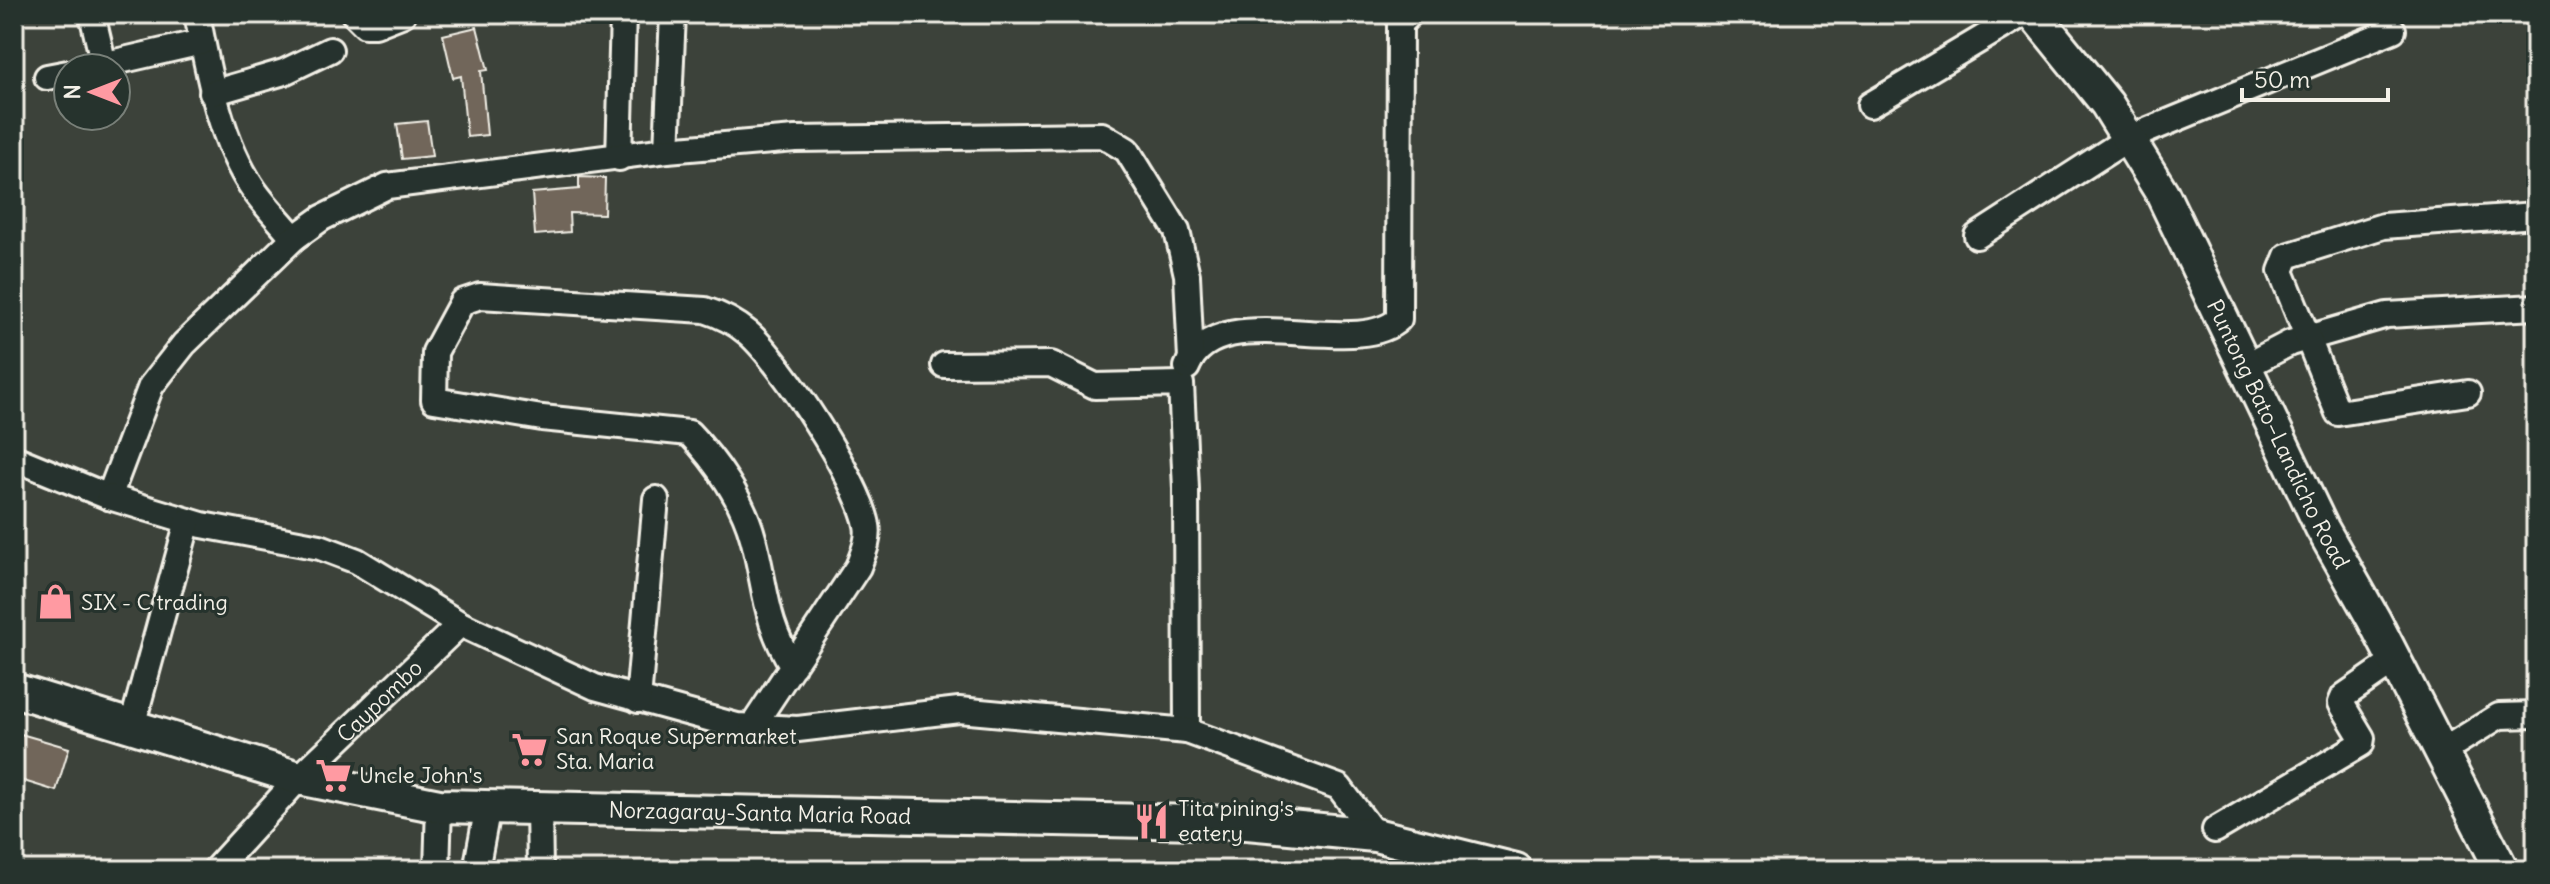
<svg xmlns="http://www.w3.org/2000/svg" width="2550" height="884" font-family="Delius,sans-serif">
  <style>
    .building { fill: #71665a; stroke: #f4f1e8; stroke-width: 2 }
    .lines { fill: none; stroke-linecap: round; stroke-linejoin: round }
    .minor-casing { stroke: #f4f1e8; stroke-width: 30 }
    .major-casing { stroke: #f4f1e8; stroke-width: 38 }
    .minor { stroke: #26332d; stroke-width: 24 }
    .major { stroke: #26332d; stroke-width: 32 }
    .labels { text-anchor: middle; stroke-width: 6; stroke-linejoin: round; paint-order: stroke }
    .street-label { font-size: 22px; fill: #f4f1e8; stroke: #26332d }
    .poi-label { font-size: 22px; fill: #f4f1e8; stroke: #26332d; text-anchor: start }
  </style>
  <rect width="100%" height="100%" fill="#3c423a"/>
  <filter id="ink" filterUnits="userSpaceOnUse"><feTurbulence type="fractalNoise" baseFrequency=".0125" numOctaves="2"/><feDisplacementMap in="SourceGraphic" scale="16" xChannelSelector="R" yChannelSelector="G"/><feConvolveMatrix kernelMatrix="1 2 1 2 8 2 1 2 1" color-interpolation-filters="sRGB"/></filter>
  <g filter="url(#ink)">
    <path class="building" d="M 477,27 L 488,70 L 481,71 L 487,135 L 467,137 L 461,76 L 453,78 L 443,35 Z
      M 427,121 L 432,156 L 402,159 L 397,124 Z
      M 579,177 L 605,178 L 604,214 L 569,213 L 570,232 L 535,235 L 532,193 L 579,189 Z
      M 14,732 L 69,748 L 56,791 L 14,778 Z"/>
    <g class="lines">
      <defs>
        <g id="minor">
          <path d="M 92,14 L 104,65"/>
          <path d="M 197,14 C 208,72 220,141 254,190 C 266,207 281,222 294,238"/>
          <path d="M 354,14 L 365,25 L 375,25 L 403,14"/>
          <path d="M 89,68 L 202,42"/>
          <path d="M 47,77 L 68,73"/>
          <path d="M 212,93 L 284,72 L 330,50"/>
          <path d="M 1870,105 L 2023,14"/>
          <path d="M 667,150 L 673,14"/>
          <path d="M 619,158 L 623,14"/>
          <path d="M 1977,236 L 2129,138 L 2393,30"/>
          <path d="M 944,365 L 1051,364 L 1095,386 L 1181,384 L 1186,489 L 1187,731"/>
          <path d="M 2246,366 L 2290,343 L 2387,315 L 2536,307"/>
          <path d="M 1187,367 C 1215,295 1355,361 1399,319 L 1400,24 L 1410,14"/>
          <path d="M 2468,393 L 2338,413 L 2281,271 L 2287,256 L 2383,226 L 2536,215"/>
          <path d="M 14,458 L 109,497 L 151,386 L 184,344 L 294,238 L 322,218 L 387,186 L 667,150 L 795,139 L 1102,135 L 1127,150 L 1177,231 L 1187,275 L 1191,359"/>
          <path d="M 109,497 L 202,525 L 320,547 L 357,561 L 460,624 L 595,687 L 737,726 L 798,729 L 959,710 L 1187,731 L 1339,787 L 1375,835"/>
          <path d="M 638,700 L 656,499"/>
          <path d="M 132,726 L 188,521"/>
          <path d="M 752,727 L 858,567 C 863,554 870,539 867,525 C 859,482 782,362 748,333 C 735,322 721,315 705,310 L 480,296 L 462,302 L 435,352 L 434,400 L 542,418 L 689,433 C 716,461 743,500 753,538 C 766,585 764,622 793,666"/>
          <path d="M 2441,752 L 2499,716 L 2536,715"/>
          <path d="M 539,806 L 540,870"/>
          <path d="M 2215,830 L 2361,744 L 2362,738 L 2341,703 L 2344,696 L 2393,662"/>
          <path id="s1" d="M 215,870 L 299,778 L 460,624"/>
          <path d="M 437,870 L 439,806"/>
          <path d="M 476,870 L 488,806"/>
        </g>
        <g id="major">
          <path id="s2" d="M 2034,14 L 2107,104 L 2162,193 L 2322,528 L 2374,620 L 2502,870"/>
          <path id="s3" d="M 14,690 L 299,778 L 439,806 L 1247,823 L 1375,835 L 1516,870"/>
        </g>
      </defs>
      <use href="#minor" class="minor-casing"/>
      <use href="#major" class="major-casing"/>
      <use href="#minor" class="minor"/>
      <use href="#major" class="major"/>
    </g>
  </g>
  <defs>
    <symbol id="shop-bare" viewBox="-9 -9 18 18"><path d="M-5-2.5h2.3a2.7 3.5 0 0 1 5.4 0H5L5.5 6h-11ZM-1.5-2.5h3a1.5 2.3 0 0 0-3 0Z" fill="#ff9aa2" stroke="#26332d" stroke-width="2.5" paint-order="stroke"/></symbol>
    <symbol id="supermarket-bare" viewBox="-9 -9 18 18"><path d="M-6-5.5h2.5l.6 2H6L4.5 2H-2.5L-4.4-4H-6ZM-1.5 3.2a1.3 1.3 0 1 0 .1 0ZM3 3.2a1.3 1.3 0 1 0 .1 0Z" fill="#ff9aa2" stroke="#26332d" stroke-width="2.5" paint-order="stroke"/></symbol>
    <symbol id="restaurant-bare" viewBox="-9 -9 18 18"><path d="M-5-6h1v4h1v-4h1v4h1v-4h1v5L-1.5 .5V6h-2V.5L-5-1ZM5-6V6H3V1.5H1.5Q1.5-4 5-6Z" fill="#ff9aa2" stroke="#26332d" stroke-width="2.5" paint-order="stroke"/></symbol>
  </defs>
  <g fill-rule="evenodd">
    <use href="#shop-bare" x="30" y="576" width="51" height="51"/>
    <use href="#supermarket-bare" x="504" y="724" width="51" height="51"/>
    <use href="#supermarket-bare" x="308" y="750" width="51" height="51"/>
    <use href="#restaurant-bare" x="1126" y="796" width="51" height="51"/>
  </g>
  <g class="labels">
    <g class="street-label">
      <text dy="8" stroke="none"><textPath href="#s2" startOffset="488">Puntong Bato–Landicho Road</textPath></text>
      <text dy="8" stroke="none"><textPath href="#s1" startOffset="236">Caypombo</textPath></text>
      <text dy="8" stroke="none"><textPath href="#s3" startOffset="762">Norzagaray-Santa Maria Road</textPath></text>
    </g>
    <g class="poi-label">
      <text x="81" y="610">SIX - C trading</text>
      <text x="556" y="744">San Roque Supermarket<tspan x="556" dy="25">Sta. Maria</tspan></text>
      <text x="359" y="783">Uncle John's</text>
      <text x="1178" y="816">Tita pining's<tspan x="1178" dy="25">eatery</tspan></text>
    </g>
  </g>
  <rect width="2550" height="884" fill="none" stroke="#26332d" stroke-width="48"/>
  <rect x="24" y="24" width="2502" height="836" fill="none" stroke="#f4f1e8" stroke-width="3" filter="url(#ink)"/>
  <g transform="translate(92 92) rotate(270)"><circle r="38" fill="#26332d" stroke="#787f78" stroke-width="2"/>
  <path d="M0-6L14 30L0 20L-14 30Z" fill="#ff9aa2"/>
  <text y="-12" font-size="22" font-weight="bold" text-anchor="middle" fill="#f4f1e8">N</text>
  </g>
  <path d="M2242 88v12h146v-12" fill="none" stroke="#f4f1e8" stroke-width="4"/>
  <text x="2254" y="88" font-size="24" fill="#f4f1e8" stroke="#26332d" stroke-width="6" paint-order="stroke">50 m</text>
</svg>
